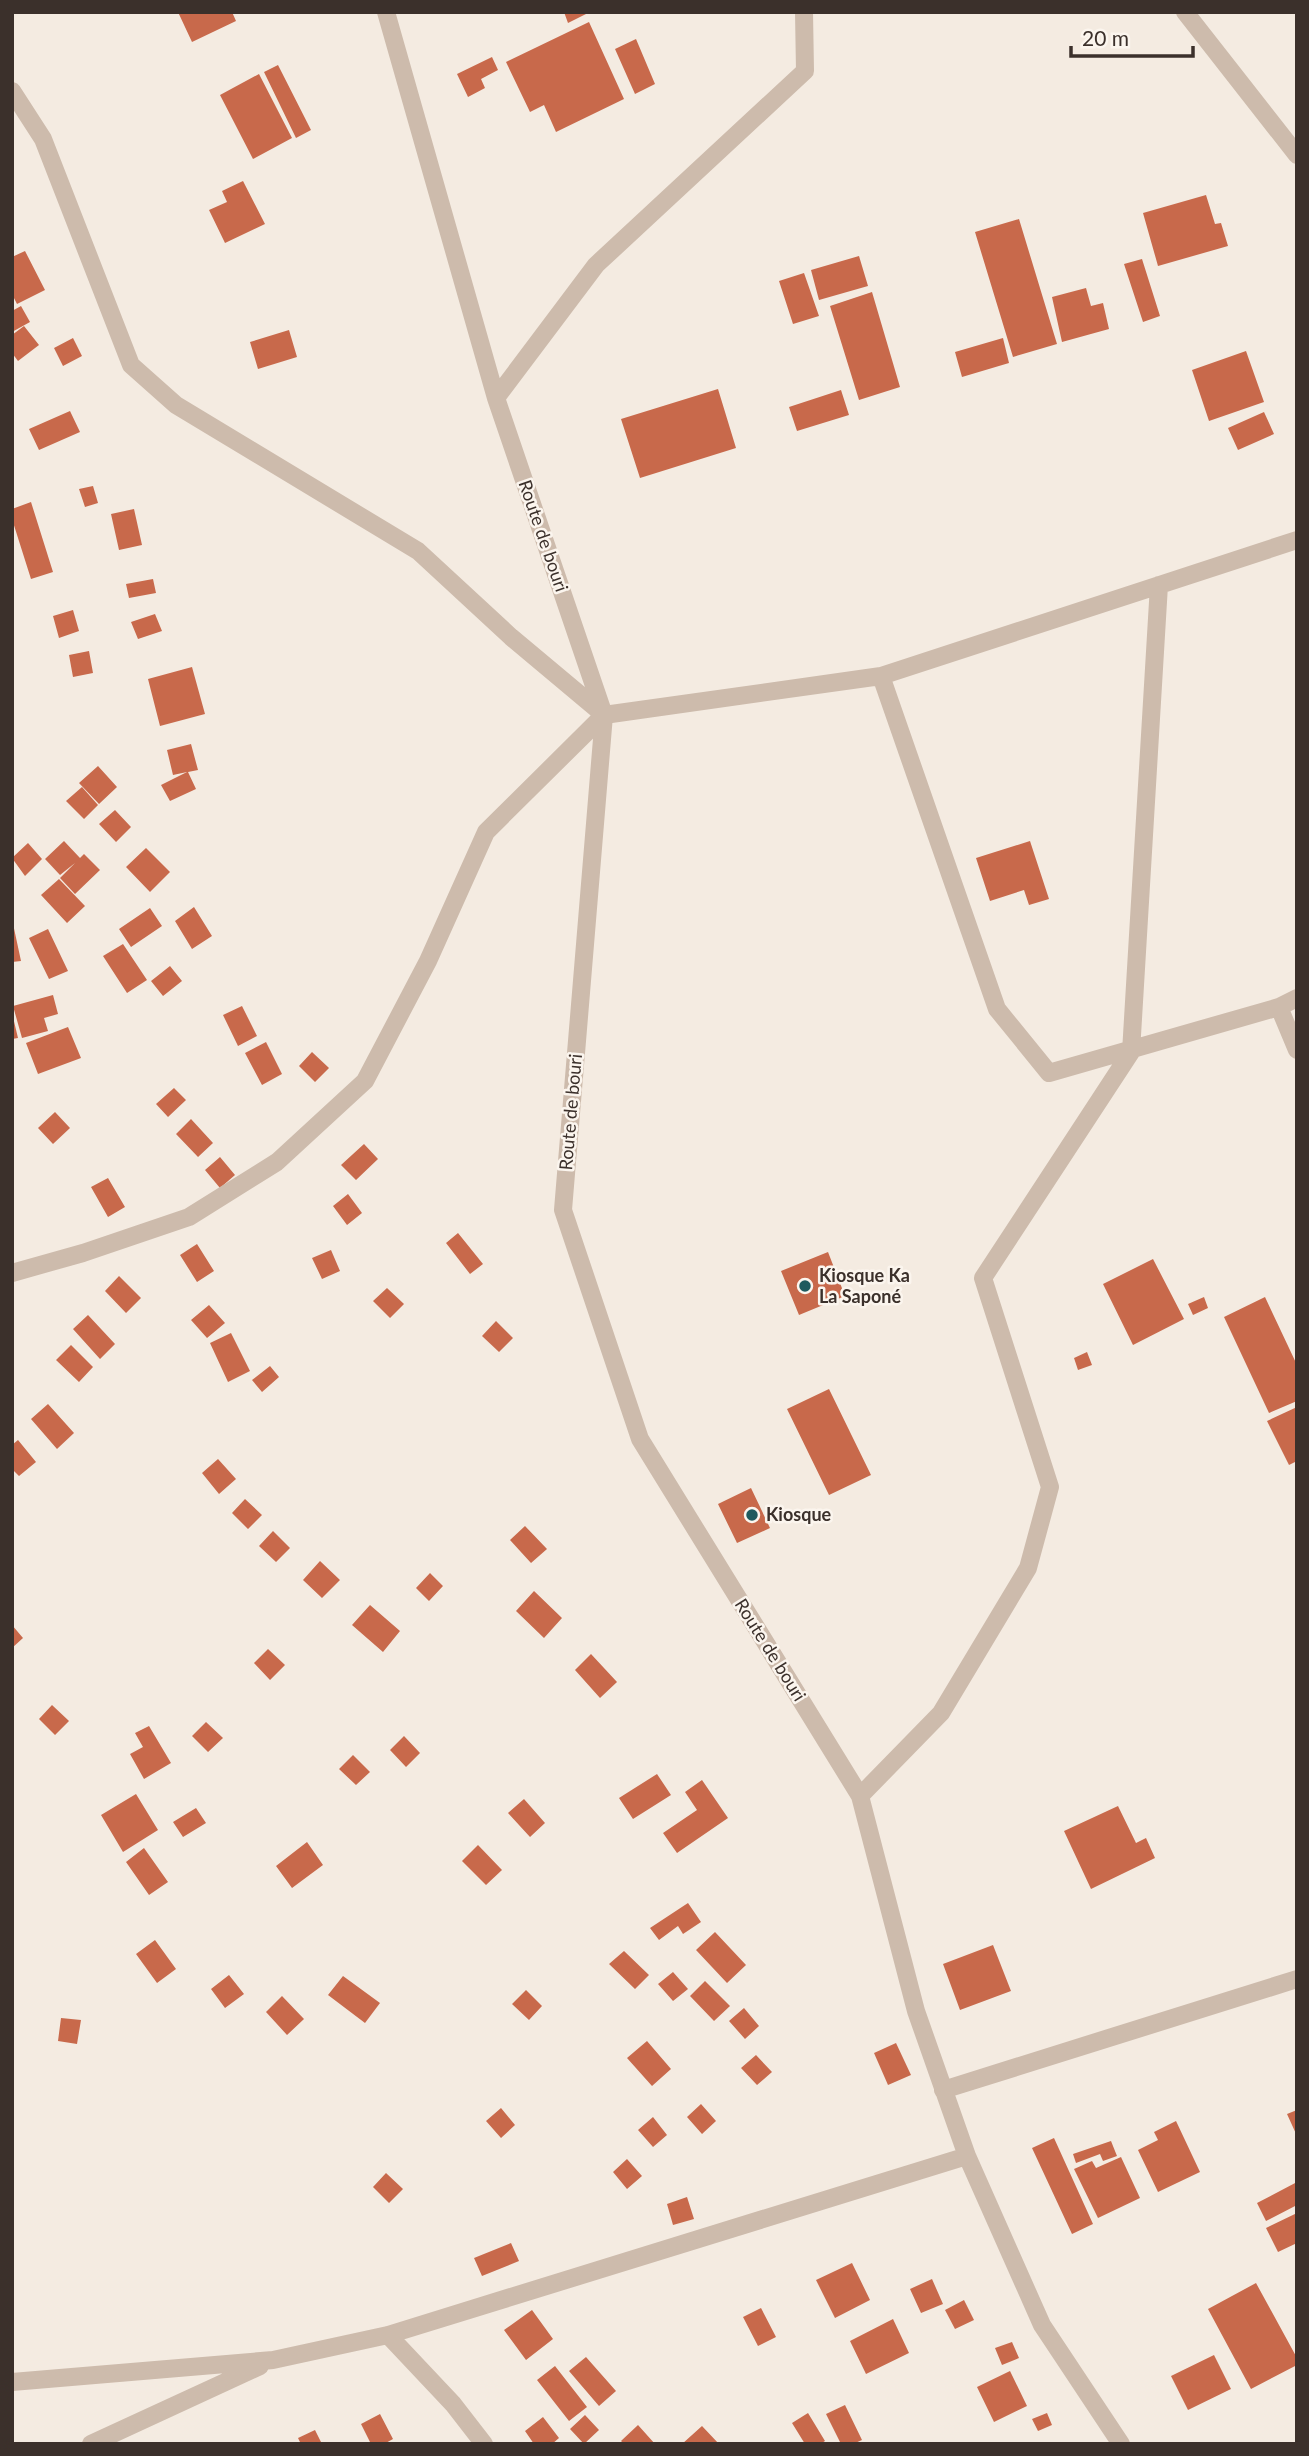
<svg xmlns="http://www.w3.org/2000/svg" width="1309" height="2456" font-family="Lato,sans-serif">
  <style>
    .building { fill: #c8694b }
    .lines { fill: none; stroke-linecap: round; stroke-linejoin: round }
    .minor { stroke: #cdbbac; stroke-width: 18 }
    .poi-dot { fill: #1f5a5e; stroke: #fbf5ee; stroke-width: 2.5 }
    .labels { text-anchor: middle; stroke-width: 5; stroke-linejoin: round; paint-order: stroke }
    .street-label { font-size: 18px; fill: #3b302b; stroke: #fbf5ee }
    .poi-label { font-size: 18px; font-weight: bold; fill: #3b302b; stroke: #fbf5ee; text-anchor: start }
  </style>
  <rect width="100%" height="100%" fill="#f4ebe1"/>
  <path class="building" d="M 178,12 L 232,12 L 236,21 L 192,42 Z
    M 564,12 L 590,12 L 568,23 Z
    M 589,22 L 624,99 L 556,132 L 544,105 L 530,112 L 506,62 Z
    M 636,39 L 655,84 L 635,94 L 615,49 Z
    M 492,57 L 498,70 L 481,79 L 485,88 L 468,97 L 457,74 Z
    M 278,65 L 311,130 L 296,138 L 264,72 Z
    M 259,74 L 292,138 L 253,159 L 220,95 Z
    M 243,181 L 265,224 L 225,243 L 209,210 L 227,202 L 222,191 Z
    M 1206,195 L 1215,224 L 1221,223 L 1228,246 L 1158,266 L 1143,213 Z
    M 1019,219 L 1057,344 L 1013,357 L 975,232 Z
    M 25,251 L 45,290 L 17,304 L 12,294 L 12,257 Z
    M 859,256 L 868,286 L 819,300 L 811,270 Z
    M 1142,259 L 1160,316 L 1143,322 L 1124,264 Z
    M 804,273 L 819,316 L 793,324 L 779,281 Z
    M 1086,288 L 1091,306 L 1103,303 L 1109,329 L 1062,342 L 1052,297 Z
    M 872,292 L 900,387 L 859,400 L 830,306 Z
    M 21,306 L 30,322 L 12,332 L 12,311 Z
    M 24,326 L 39,345 L 18,361 L 12,353 L 12,335 Z
    M 289,330 L 297,357 L 258,369 L 250,342 Z
    M 73,338 L 82,356 L 63,366 L 54,348 Z
    M 1003,338 L 1009,363 L 962,377 L 955,352 Z
    M 1246,351 L 1264,402 L 1209,421 L 1192,370 Z
    M 718,389 L 736,448 L 640,478 L 621,419 Z
    M 841,390 L 849,415 L 797,431 L 789,407 Z
    M 70,411 L 80,432 L 39,450 L 29,429 Z
    M 1264,412 L 1274,434 L 1238,450 L 1228,428 Z
    M 93,486 L 98,503 L 85,507 L 79,489 Z
    M 31,502 L 53,572 L 31,579 L 12,519 L 12,509 Z
    M 134,509 L 142,545 L 119,550 L 111,514 Z
    M 153,579 L 156,593 L 129,598 L 126,584 Z
    M 73,610 L 79,631 L 59,638 L 53,616 Z
    M 155,614 L 162,631 L 138,639 L 131,622 Z
    M 89,651 L 93,673 L 73,677 L 69,655 Z
    M 192,667 L 205,714 L 160,726 L 148,679 Z
    M 191,744 L 198,770 L 188,772 L 196,789 L 170,801 L 161,785 L 187,772 L 173,775 L 167,750 Z
    M 98,766 L 117,787 L 99,804 L 79,783 Z
    M 82,787 L 98,805 L 84,819 L 66,801 Z
    M 115,810 L 131,827 L 116,842 L 99,824 Z
    M 64,841 L 80,858 L 84,854 L 100,870 L 75,894 L 60,878 L 75,863 L 60,875 L 45,859 Z
    M 1030,841 L 1049,899 L 1029,905 L 1024,890 L 990,901 L 976,858 Z
    M 28,843 L 42,859 L 25,876 L 12,858 Z
    M 146,848 L 170,872 L 150,892 L 126,867 Z
    M 59,879 L 85,906 L 67,923 L 41,895 Z
    M 194,907 L 212,936 L 192,949 L 175,921 Z
    M 150,908 L 162,926 L 131,947 L 119,929 Z
    M 12,919 L 21,961 L 12,962 Z
    M 48,929 L 68,971 L 49,979 L 29,938 Z
    M 123,944 L 147,980 L 127,993 L 103,956 Z
    M 170,966 L 182,981 L 163,996 L 151,981 Z
    M 53,995 L 58,1014 L 44,1018 L 48,1031 L 22,1038 L 13,1006 Z
    M 242,1006 L 257,1036 L 238,1046 L 223,1015 Z
    M 12,1013 L 18,1038 L 12,1039 Z
    M 68,1027 L 81,1058 L 38,1074 L 26,1043 Z
    M 266,1042 L 282,1074 L 262,1085 L 245,1053 Z
    M 312,1052 L 329,1068 L 315,1082 L 299,1066 Z
    M 174,1088 L 186,1100 L 168,1117 L 156,1104 Z
    M 55,1112 L 70,1128 L 53,1144 L 38,1128 Z
    M 191,1119 L 213,1143 L 198,1157 L 176,1134 Z
    M 364,1144 L 378,1159 L 356,1180 L 341,1165 Z
    M 220,1157 L 235,1175 L 220,1188 L 205,1170 Z
    M 108,1178 L 125,1207 L 108,1217 L 91,1187 Z
    M 348,1194 L 362,1213 L 347,1225 L 333,1206 Z
    M 458,1233 L 483,1264 L 470,1274 L 446,1243 Z
    M 197,1244 L 214,1271 L 197,1282 L 180,1255 Z
    M 331,1250 L 340,1271 L 322,1279 L 312,1258 Z
    M 828,1252 L 845,1296 L 799,1315 L 781,1271 Z
    M 1153,1259 L 1184,1319 L 1133,1345 L 1103,1284 Z
    M 119,1276 L 141,1298 L 126,1313 L 105,1291 Z
    M 387,1288 L 404,1304 L 390,1318 L 373,1301 Z
    M 1204,1297 L 1208,1308 L 1193,1315 L 1188,1304 Z
    M 1265,1297 L 1297,1365 L 1297,1401 L 1269,1413 L 1224,1317 Z
    M 209,1305 L 225,1323 L 207,1338 L 191,1320 Z
    M 88,1315 L 115,1344 L 100,1359 L 73,1329 Z
    M 496,1321 L 513,1338 L 499,1352 L 482,1336 Z
    M 231,1333 L 250,1371 L 228,1382 L 210,1343 Z
    M 71,1345 L 93,1367 L 79,1382 L 56,1360 Z
    M 1087,1352 L 1092,1365 L 1078,1370 L 1074,1358 Z
    M 270,1366 L 279,1377 L 262,1392 L 252,1380 Z
    M 829,1389 L 871,1475 L 829,1495 L 787,1409 Z
    M 48,1404 L 74,1433 L 57,1449 L 31,1419 Z
    M 1297,1407 L 1297,1461 L 1289,1465 L 1267,1421 Z
    M 18,1440 L 36,1462 L 19,1476 L 12,1469 L 12,1445 Z
    M 218,1459 L 236,1479 L 219,1494 L 202,1473 Z
    M 751,1488 L 770,1528 L 737,1543 L 718,1504 Z
    M 245,1499 L 262,1515 L 248,1529 L 232,1513 Z
    M 525,1526 L 547,1549 L 531,1563 L 510,1540 Z
    M 273,1531 L 290,1548 L 276,1562 L 259,1546 Z
    M 320,1561 L 340,1580 L 322,1598 L 303,1580 Z
    M 430,1573 L 443,1586 L 429,1601 L 416,1588 Z
    M 534,1591 L 562,1618 L 544,1638 L 516,1611 Z
    M 370,1605 L 400,1631 L 383,1652 L 352,1625 Z
    M 12,1625 L 23,1638 L 12,1648 Z
    M 268,1649 L 285,1665 L 270,1680 L 254,1663 Z
    M 591,1654 L 617,1682 L 600,1698 L 575,1670 Z
    M 52,1705 L 69,1721 L 55,1735 L 39,1719 Z
    M 206,1722 L 223,1738 L 208,1752 L 192,1736 Z
    M 149,1726 L 171,1763 L 144,1779 L 130,1754 L 143,1747 L 135,1733 Z
    M 404,1736 L 420,1753 L 406,1767 L 390,1750 Z
    M 353,1755 L 370,1772 L 356,1785 L 339,1769 Z
    M 657,1774 L 671,1795 L 633,1819 L 619,1798 Z
    M 702,1780 L 728,1818 L 677,1853 L 663,1833 L 697,1810 L 685,1792 Z
    M 136,1794 L 158,1830 L 123,1852 L 101,1815 Z
    M 524,1799 L 545,1823 L 530,1837 L 508,1813 Z
    M 1118,1806 L 1136,1843 L 1146,1838 L 1155,1858 L 1091,1889 L 1064,1831 Z
    M 196,1808 L 206,1823 L 183,1837 L 173,1822 Z
    M 307,1842 L 323,1865 L 292,1888 L 276,1866 Z
    M 478,1845 L 502,1870 L 486,1885 L 462,1861 Z
    M 144,1848 L 168,1882 L 149,1895 L 126,1862 Z
    M 688,1903 L 701,1922 L 683,1934 L 678,1926 L 659,1940 L 650,1928 Z
    M 715,1932 L 746,1965 L 727,1983 L 696,1950 Z
    M 155,1940 L 176,1969 L 157,1983 L 136,1954 Z
    M 993,1945 L 1011,1991 L 960,2010 L 943,1964 Z
    M 624,1951 L 649,1975 L 635,1989 L 609,1964 Z
    M 673,1972 L 688,1989 L 673,2001 L 658,1984 Z
    M 229,1975 L 244,1994 L 225,2008 L 211,1989 Z
    M 343,1976 L 380,2003 L 365,2023 L 328,1995 Z
    M 705,1981 L 730,2006 L 714,2021 L 690,1996 Z
    M 526,1990 L 542,2006 L 529,2020 L 512,2004 Z
    M 282,1996 L 304,2019 L 287,2035 L 266,2012 Z
    M 744,2008 L 759,2026 L 745,2039 L 729,2021 Z
    M 61,2018 L 81,2020 L 77,2044 L 58,2041 Z
    M 647,2041 L 671,2069 L 652,2086 L 627,2058 Z
    M 896,2043 L 911,2075 L 888,2085 L 874,2053 Z
    M 756,2055 L 772,2072 L 757,2085 L 741,2068 Z
    M 701,2104 L 716,2121 L 702,2134 L 687,2117 Z
    M 501,2108 L 515,2125 L 501,2138 L 486,2121 Z
    M 1297,2110 L 1297,2136 L 1287,2114 Z
    M 653,2117 L 667,2135 L 653,2147 L 638,2130 Z
    M 1176,2121 L 1200,2172 L 1158,2192 L 1138,2150 L 1158,2140 L 1154,2132 Z
    M 1054,2138 L 1093,2224 L 1072,2234 L 1032,2148 Z
    M 1111,2141 L 1117,2156 L 1103,2161 L 1100,2154 L 1076,2163 L 1073,2154 Z
    M 1121,2157 L 1140,2198 L 1098,2218 L 1074,2169 L 1092,2161 L 1096,2168 Z
    M 627,2159 L 642,2176 L 627,2189 L 613,2172 Z
    M 386,2173 L 403,2189 L 389,2203 L 373,2187 Z
    M 1297,2182 L 1297,2205 L 1266,2221 L 1257,2203 Z
    M 687,2197 L 694,2219 L 673,2225 L 667,2204 Z
    M 1297,2213 L 1297,2243 L 1278,2252 L 1266,2228 Z
    M 511,2243 L 519,2261 L 482,2276 L 474,2258 Z
    M 852,2263 L 870,2300 L 835,2318 L 816,2280 Z
    M 932,2279 L 943,2304 L 921,2313 L 910,2289 Z
    M 1256,2283 L 1297,2358 L 1297,2365 L 1251,2389 L 1208,2309 Z
    M 964,2300 L 974,2320 L 955,2329 L 945,2310 Z
    M 761,2308 L 776,2337 L 758,2346 L 743,2317 Z
    M 532,2310 L 553,2339 L 526,2360 L 504,2330 Z
    M 893,2319 L 909,2353 L 866,2374 L 850,2341 Z
    M 1012,2342 L 1019,2358 L 1002,2365 L 995,2348 Z
    M 1214,2355 L 1231,2389 L 1188,2410 L 1171,2376 Z
    M 586,2357 L 616,2391 L 599,2406 L 569,2371 Z
    M 555,2366 L 587,2407 L 569,2421 L 537,2380 Z
    M 1010,2371 L 1027,2406 L 994,2422 L 977,2387 Z
    M 845,2405 L 862,2440 L 853,2444 L 841,2444 L 826,2414 Z
    M 808,2413 L 825,2441 L 820,2444 L 805,2444 L 792,2423 Z
    M 1047,2413 L 1052,2425 L 1038,2431 L 1032,2419 Z
    M 380,2414 L 393,2439 L 384,2444 L 371,2444 L 361,2424 Z
    M 585,2415 L 599,2430 L 584,2444 L 570,2429 Z
    M 543,2417 L 559,2438 L 552,2444 L 534,2444 L 525,2431 Z
    M 638,2425 L 655,2444 L 624,2444 L 621,2441 Z
    M 702,2426 L 719,2444 L 682,2444 Z
    M 315,2430 L 322,2444 L 301,2444 L 298,2438 Z"/>
  <g class="lines">
    <path class="minor" d="M 386,12 L 496,398 L 604,715 L 563,1210 L 640,1439 L 860,1796 L 916,2011 L 967,2156 L 1042,2325 L 1121,2444
      M 1185,12 L 1297,155
      M 12,91 L 43,139 L 131,365 L 176,405 L 418,551 L 511,637 L 603,714
      M 496,398 L 596,265 L 805,71 L 804,12
      M 881,676 L 997,1009 L 1049,1073 L 1279,1007 L 1297,1050
      M 1279,1007 L 1297,998
      M 12,1273 L 83,1253 L 189,1217 L 277,1162 L 365,1081 L 428,961 L 486,832 L 604,715 L 881,676 L 1297,540
      M 860,1796 L 941,1713 L 1028,1568 L 1050,1487 L 983,1278 L 1131,1052 L 1159,585
      M 943,2090 L 1297,1979
      M 388,2335 L 453,2404 L 484,2444
      M 12,2382 L 273,2360 L 388,2335 L 967,2156
      M 91,2444 L 260,2366"/>
  </g>
  <g class="poi-dot">
    <circle cx="805" cy="1286" r="7"/>
    <circle cx="752" cy="1515" r="7"/>
  </g>
  <g class="labels">
    <g class="street-label">
      <text transform="translate(543 536) rotate(71)" y="6">Route de bouri</text>
      <text transform="translate(571 1112) rotate(-85)" y="6">Route de bouri</text>
      <text transform="translate(770 1650) rotate(58)" y="6">Route de bouri</text>
    </g>
    <g class="poi-label">
      <text x="819" y="1282">Kiosque Ka<tspan x="819" dy="21">La Saponé</tspan></text>
      <text x="766" y="1521">Kiosque</text>
    </g>
  </g>
  <rect width="1309" height="2456" fill="none" stroke="#3b302b" stroke-width="28"/>
  <path d="M1071 46v10h122v-10" fill="none" stroke="#3b302b" stroke-width="3.5"/>
  <text x="1082" y="46" font-size="21" fill="#3b302b" stroke="#fbf5ee" stroke-width="5" paint-order="stroke">20 m</text>
</svg>
